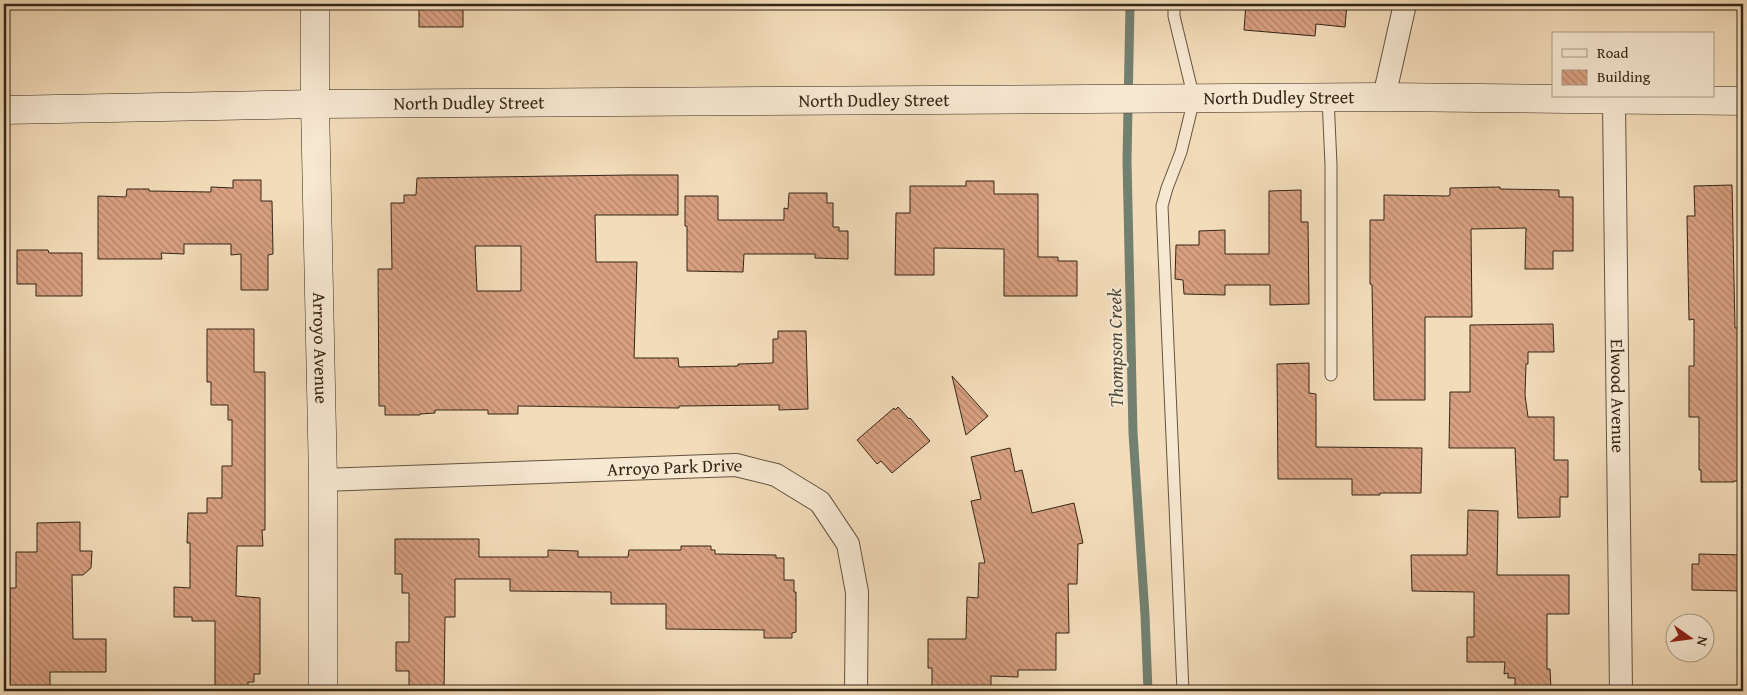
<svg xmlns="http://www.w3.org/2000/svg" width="1747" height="695" font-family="'Gentium Book Plus',serif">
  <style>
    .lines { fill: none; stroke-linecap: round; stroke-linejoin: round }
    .stream { stroke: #728070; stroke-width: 9 }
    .building { fill: url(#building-back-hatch); stroke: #342716; fill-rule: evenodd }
    .lane-casing { stroke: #64543f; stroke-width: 13 }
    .street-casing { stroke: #64543f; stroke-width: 24 }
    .secondary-casing { stroke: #342716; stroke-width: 29 }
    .lane { stroke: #f7e8d2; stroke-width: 11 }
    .street { stroke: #f7e8d2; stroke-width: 22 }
    .secondary { stroke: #f7e8d2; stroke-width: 28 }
    .labels { text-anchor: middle; stroke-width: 4; stroke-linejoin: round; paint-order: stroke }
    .street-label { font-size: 18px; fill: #342716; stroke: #f7e8d2 }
    .water-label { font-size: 19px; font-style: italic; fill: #4e4c3c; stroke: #f7e8d2 }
  </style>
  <defs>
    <pattern id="building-back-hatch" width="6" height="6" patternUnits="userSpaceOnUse" patternTransform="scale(1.25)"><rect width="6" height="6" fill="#d8a081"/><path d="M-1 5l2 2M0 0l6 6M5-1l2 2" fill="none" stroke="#b08269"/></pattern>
  </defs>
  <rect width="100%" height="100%" fill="#f3dcba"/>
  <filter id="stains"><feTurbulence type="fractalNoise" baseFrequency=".004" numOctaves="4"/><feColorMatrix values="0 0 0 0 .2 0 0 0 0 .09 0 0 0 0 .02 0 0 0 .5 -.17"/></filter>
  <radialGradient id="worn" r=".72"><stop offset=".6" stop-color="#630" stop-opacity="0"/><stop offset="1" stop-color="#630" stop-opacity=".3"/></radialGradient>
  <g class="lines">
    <path class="stream" d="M 1130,4 L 1127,161 L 1133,433 L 1145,615 L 1148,691"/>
  </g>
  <path class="building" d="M 419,4 L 463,4 L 463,27 L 419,27 Z
    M 1246,4 L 1347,4 L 1345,27 L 1316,24 L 1315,36 L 1244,30 Z
    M 630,175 L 678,175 L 678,215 L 595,215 L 596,262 L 637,262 L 634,358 L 678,358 L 679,367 L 738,366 L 738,364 L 773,363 L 773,339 L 778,339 L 778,331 L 806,331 L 808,409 L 779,410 L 779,405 L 679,406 L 679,408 L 518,406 L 518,414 L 488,414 L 488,410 L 435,410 L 435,413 L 420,414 L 420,415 L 385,415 L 385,406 L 379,406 L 378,269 L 392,269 L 391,203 L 404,203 L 404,195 L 416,195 L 417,178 ZM 475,246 L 521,246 L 521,291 L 477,291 Z
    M 233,180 L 261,180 L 261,201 L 272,201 L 273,254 L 268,255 L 268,290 L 241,290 L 241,254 L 231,255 L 231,244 L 184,244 L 184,254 L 161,253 L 162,259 L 98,259 L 98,196 L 126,197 L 127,189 L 149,189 L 149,191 L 211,192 L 211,187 L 233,188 Z
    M 966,181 L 994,181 L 994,194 L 1038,194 L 1038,257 L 1058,257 L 1058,261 L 1077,261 L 1077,296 L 1004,296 L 1004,249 L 934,248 L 934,275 L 895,275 L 896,213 L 910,213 L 910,186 L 966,186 Z
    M 1732,185 L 1735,328 L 1738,328 L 1738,451 L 1742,451 L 1741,481 L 1734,481 L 1734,482 L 1701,482 L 1701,470 L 1699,470 L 1699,417 L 1689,417 L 1689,366 L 1694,366 L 1694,319 L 1689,320 L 1687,216 L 1695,216 L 1694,186 Z
    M 1500,187 L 1500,189 L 1559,190 L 1559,197 L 1573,197 L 1573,251 L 1553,251 L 1553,269 L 1525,269 L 1526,228 L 1471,229 L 1472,317 L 1425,317 L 1425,400 L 1374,400 L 1372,285 L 1370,284 L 1370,220 L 1384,220 L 1384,195 L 1448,196 L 1450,195 L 1450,188 Z
    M 1301,190 L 1301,222 L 1308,222 L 1309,304 L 1270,305 L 1270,285 L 1225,285 L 1225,295 L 1184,294 L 1183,280 L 1175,279 L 1176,245 L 1199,245 L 1199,231 L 1225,230 L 1225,254 L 1269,254 L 1269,191 Z
    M 789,193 L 827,193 L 827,203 L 833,203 L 833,227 L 839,227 L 839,231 L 848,231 L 848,259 L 815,258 L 815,254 L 744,254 L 743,272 L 687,271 L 687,226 L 685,226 L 685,196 L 718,196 L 718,220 L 784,220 L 784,208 L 788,209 Z
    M 17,250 L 48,250 L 49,253 L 82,253 L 82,296 L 36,296 L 36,284 L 17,284 Z
    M 1553,324 L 1554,352 L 1528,352 L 1528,364 L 1526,364 L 1525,395 L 1528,417 L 1554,417 L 1554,460 L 1568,460 L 1568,497 L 1560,497 L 1560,517 L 1518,518 L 1515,448 L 1449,448 L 1450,392 L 1470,392 L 1470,325 Z
    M 207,329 L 254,329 L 254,372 L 265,372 L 265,530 L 262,530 L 263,546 L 237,546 L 236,596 L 260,598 L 260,674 L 254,674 L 254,682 L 248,682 L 248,691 L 215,691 L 215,621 L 192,621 L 192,617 L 174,617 L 174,587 L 190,588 L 190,543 L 187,543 L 188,513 L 207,513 L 207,498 L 222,498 L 222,466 L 232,466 L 232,420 L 228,420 L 228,405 L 211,405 L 211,382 L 207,382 Z
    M 1309,363 L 1309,393 L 1316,394 L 1316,447 L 1422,448 L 1421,493 L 1380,493 L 1380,495 L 1352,495 L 1352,479 L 1278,479 L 1277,364 Z
    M 952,376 L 988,416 L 966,435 Z
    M 898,407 L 909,419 L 910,418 L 930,441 L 892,473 L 881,461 L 877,464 L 857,440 L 894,408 L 895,410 Z
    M 1010,448 L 1015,472 L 1022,470 L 1032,513 L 1074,503 L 1083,543 L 1078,544 L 1077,584 L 1068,584 L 1069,633 L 1056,633 L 1056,670 L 1018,670 L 1018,677 L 991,676 L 991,690 L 942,691 L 942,688 L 932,687 L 932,668 L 928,668 L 928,639 L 966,639 L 967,597 L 978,598 L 979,563 L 985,563 L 971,501 L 981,499 L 971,457 Z
    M 1468,510 L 1498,511 L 1497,575 L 1569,575 L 1569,614 L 1547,614 L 1547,669 L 1550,669 L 1551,691 L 1515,691 L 1515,678 L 1508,678 L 1508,673 L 1504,674 L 1505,662 L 1467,662 L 1467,637 L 1474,637 L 1474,592 L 1412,591 L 1411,555 L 1467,555 Z
    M 80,522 L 80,551 L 92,551 L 91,568 L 83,575 L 72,575 L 73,639 L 106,639 L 106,672 L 50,672 L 50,691 L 10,691 L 10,588 L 16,588 L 16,552 L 37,552 L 37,523 Z
    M 395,539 L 479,539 L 479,557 L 548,557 L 548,550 L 578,551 L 578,557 L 628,557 L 629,550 L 681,550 L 681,546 L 711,546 L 711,550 L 715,550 L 715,554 L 776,555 L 776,558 L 784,558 L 784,580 L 794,580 L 794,592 L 796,592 L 796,632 L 792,633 L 792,638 L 764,638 L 764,630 L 666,629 L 666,604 L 611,604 L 611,592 L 510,591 L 510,579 L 455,579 L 455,617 L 445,617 L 444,691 L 409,691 L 409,671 L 396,671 L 396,642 L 409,642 L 409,593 L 402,593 L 402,574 L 395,574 Z
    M 1699,554 L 1743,555 L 1743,591 L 1692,590 L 1692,564 L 1699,564 Z"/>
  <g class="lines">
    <defs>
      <path id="lane" d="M 1174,4 L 1174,16 L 1194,99 L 1181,152 L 1167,188 L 1162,206 L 1183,691
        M 1328,98 L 1331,165 L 1331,375"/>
      <g id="street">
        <path d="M 1384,97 L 1405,4"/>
        <path id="s1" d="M 1614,101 L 1621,691"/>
        <path id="s2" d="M 323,480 L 736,465 L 776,475 L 820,502 L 848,544 L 857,592 L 856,691"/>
      </g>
      <g id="secondary">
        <path id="s3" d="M 315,4 L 315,104 L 323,480 L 323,691"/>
        <path id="s4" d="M 4,110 L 315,104 L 1384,97 L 1743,101"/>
      </g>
    </defs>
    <use href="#lane" class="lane-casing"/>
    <use href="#street" class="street-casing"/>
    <use href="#secondary" class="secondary-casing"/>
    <use href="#lane" class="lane"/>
    <use href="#street" class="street"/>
    <use href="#secondary" class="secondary"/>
  </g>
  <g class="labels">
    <g class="street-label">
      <text dy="6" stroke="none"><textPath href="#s4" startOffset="1275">North Dudley Street</textPath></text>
      <text dy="6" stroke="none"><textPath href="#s4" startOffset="870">North Dudley Street</textPath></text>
      <text dy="6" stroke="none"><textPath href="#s4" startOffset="465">North Dudley Street</textPath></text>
      <text dy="6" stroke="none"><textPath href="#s3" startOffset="344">Arroyo Avenue</textPath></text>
      <text dy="6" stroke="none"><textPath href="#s1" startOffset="295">Elwood Avenue</textPath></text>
      <text dy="6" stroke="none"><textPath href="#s2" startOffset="352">Arroyo Park Drive</textPath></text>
    </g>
    <g class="water-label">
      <text transform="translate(1115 348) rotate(-91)" y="7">Thompson Creek</text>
    </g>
  </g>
  <rect width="1747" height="695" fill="none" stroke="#f3dcba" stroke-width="20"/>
  <rect x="5" y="5" width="1737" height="685" fill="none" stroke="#342716" stroke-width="2.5"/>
  <rect x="10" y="10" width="1727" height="675" fill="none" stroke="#342716"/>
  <rect x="1552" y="32" width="162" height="65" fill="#f7e8d2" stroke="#a99b87"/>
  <rect x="1562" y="49" width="25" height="8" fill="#f7e8d2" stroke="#a99b87"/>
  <text x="1597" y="58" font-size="15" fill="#342716">Road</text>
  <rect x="1562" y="70" width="25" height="15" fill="url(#building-back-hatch)" stroke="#a99b87"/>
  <text x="1597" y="82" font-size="15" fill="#342716">Building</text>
  <g transform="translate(1690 638) rotate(104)"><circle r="24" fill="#f7e8d2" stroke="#a99b87"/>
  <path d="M0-4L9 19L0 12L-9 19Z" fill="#8f2418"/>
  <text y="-8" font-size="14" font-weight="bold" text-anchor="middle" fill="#342716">N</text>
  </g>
  <rect width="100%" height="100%" filter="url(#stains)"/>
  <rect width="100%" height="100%" fill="url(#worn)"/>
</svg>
